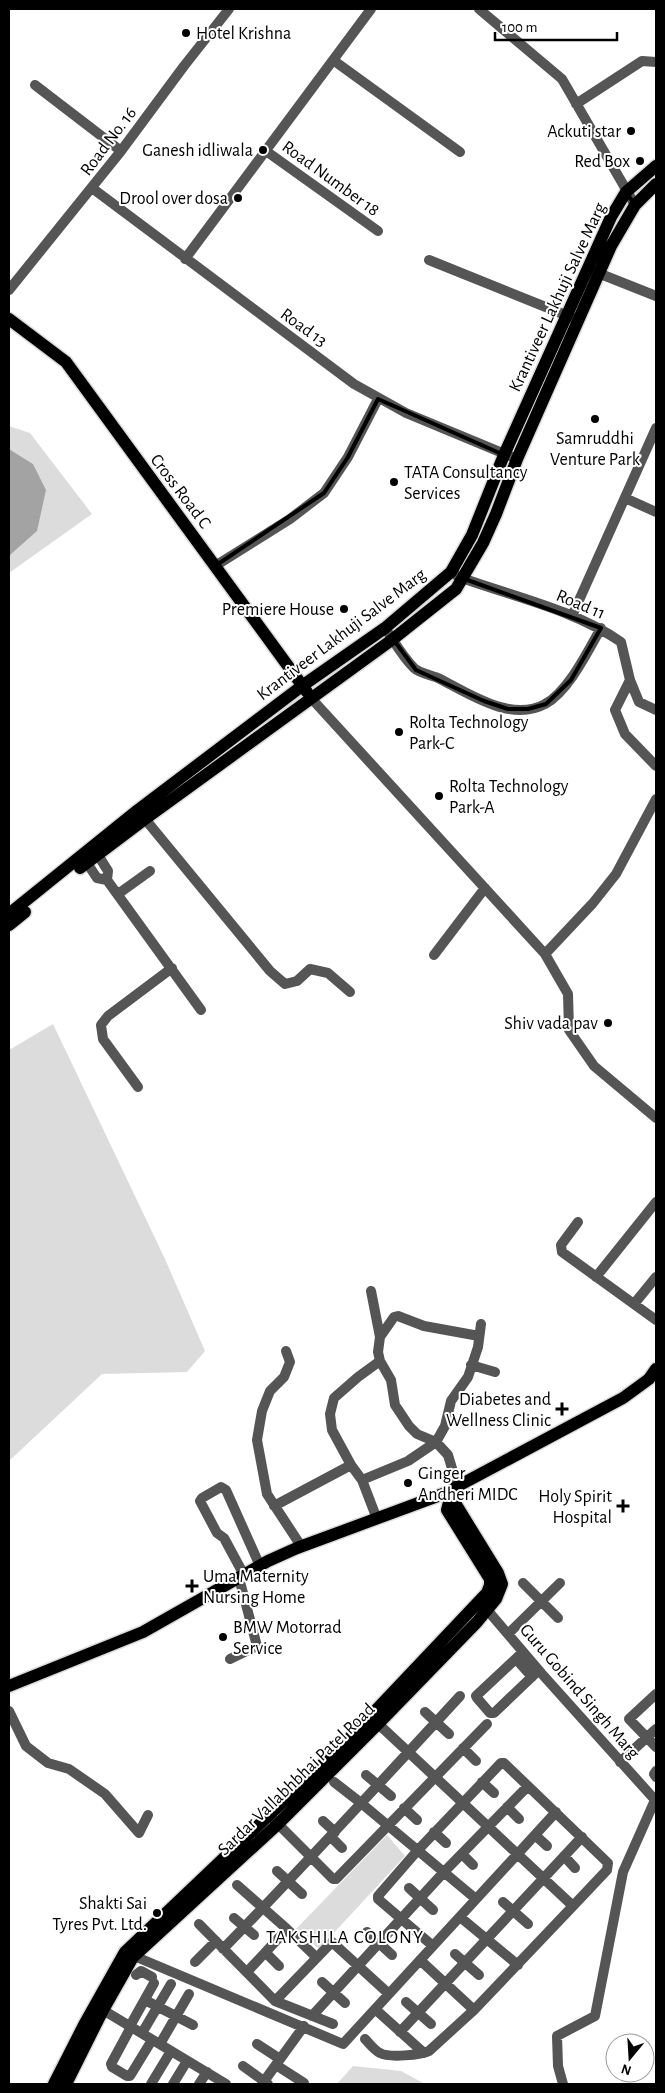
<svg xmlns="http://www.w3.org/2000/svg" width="665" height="2093" font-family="'Alegreya Sans',sans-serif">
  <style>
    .green { fill: #dcdcdc }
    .water { fill: #a3a3a3 }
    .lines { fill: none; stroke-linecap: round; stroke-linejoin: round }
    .major-casing { stroke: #dbdbdb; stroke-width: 15 }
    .minor { stroke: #555; stroke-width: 10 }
    .major { stroke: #000; stroke-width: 12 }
    .marked { fill: none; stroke: #000; stroke-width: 4; stroke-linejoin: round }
    .poi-dot { fill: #000; stroke: #fff; stroke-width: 2 }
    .labels { text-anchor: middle; stroke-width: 4; stroke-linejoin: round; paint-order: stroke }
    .poi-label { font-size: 18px; fill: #000; stroke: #fff; text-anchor: end }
    .street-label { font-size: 18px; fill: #000; stroke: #fff }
    .neighbourhood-label { font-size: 19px; letter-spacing: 1px; fill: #000; stroke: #fff }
  </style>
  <rect width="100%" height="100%" fill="#fff"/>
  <path class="green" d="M 9,426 L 30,433 L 92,514 L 9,573 L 9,556 L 37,531 L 33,464 L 9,449 Z
    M 53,1024 L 165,1259 L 205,1351 L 187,1372 L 102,1374 L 9,1461 L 9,1050 Z
    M 387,1835 L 405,1856 L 319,1949 L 296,1929 Z
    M 353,2066 L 401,2071 L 425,2084 L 337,2084 Z"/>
  <path class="water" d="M 9,449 L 33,464 L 46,490 L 37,531 L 9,556 Z"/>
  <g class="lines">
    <defs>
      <path id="major" d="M 9,319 L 66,362 L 307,692
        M 80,868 L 145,819 L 393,639 L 456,589 L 483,543 L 496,514 L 517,459 L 611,246 L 635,205 L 656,184
        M 9,914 L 138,810 L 302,686 L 385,628 L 451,572 L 472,535 L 504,455 L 611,217 L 626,192 L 656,166
        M 9,925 L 25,912
        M 9,1686 L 143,1632 L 268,1561 L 297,1548 L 443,1494 L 623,1398 L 649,1379 L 656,1369
        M 54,2084 L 84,2025 L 125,1952 L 344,1744 L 487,1593 L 490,1585 L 490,1579 L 447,1510 L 449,1502
        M 66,2084 L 103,2010 L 133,1957 L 278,1824 L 378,1724 L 477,1622 L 496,1599 L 502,1584 L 498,1573 L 455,1503 L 449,1502"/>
    </defs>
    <use href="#major" class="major-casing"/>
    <path class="minor" d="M 479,9 L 562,79 L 635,205
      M 333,60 L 460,152
      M 35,85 L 121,151
      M 576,104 L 642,61 L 656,62
      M 266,151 L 378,231
      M 92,188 L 354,384 L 406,413 L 517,459
      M 185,259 L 371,9
      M 429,260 L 573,318
      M 593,271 L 656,296
      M 9,290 L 121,151 L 184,66 L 229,9
      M 625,498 L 656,512
      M 215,566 L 290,519 L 324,493 L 348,457 L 378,399
      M 456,575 L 462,578 C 515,597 575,610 621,642 L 630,680 L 639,702 L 656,710
      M 572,616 L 656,428
      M 385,628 C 394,641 402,656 414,668 C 419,673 431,675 438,678 C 468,693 511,723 545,704 C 568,692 588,651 601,628
      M 630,680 L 615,710 L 625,734 L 656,766
      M 311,698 L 545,954 L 568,994 L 569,1030 L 594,1066 L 656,1118
      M 145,819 L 270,971 L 285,984 L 297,981 L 310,969 L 328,973 L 350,992
      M 98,855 L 108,871 L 107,880
      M 87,863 L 97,878 L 107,880 L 201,1010
      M 118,894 L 150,871
      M 545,954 L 593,903 L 616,874 L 656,799
      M 434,955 L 485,888
      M 138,1087 L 103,1039 L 101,1025 L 108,1016 L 172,968
      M 578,1222 L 561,1245 L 562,1252 L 656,1320
      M 596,1277 L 656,1202
      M 371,1291 L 380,1337 L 378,1352 L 380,1361 L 391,1380 L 395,1405 L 409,1426 L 417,1434 L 436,1442 L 448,1455 L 457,1485
      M 634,1304 L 656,1277
      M 380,1337 L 394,1317 L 398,1316 L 424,1326 L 479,1336
      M 286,1351 L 290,1362 L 284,1377 L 270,1391 L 262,1411 L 257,1440 L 267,1494 L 301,1546
      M 471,1365 L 495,1372
      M 362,1480 L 408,1461 L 436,1442 L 445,1426 L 451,1401 L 468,1377 L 478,1347 L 481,1324
      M 274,1506 L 351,1465
      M 377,1519 L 362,1480 L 351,1465 L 332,1430 L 330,1414 L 334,1398 L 358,1377 L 380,1361
      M 244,1575 L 224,1538 L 217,1533 L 200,1501 L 202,1498 L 221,1487 L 226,1490 L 260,1566
      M 523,1583 L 558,1618
      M 483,1605 L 542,1674 L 656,1801
      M 508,1634 L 560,1583
      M 523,1652 L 476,1696 L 477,1698 L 490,1713 L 494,1713 L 538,1671
      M 230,1659 L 257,1646 L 239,1578
      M 516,1659 L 532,1677
      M 656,1694 L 629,1719 L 656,1747
      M 9,1711 L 26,1746 L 48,1763 L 69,1769 L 105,1794 L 139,1833 L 148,1815
      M 425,1712 L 449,1734
      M 463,1748 L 476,1761
      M 620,1762 L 656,1729
      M 656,1771 L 654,1774 L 656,1777
      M 366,1775 L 391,1796
      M 334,1782 L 361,1803 L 476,1899
      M 482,1782 L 494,1793
      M 507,1807 L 519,1819
      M 404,1808 L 417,1820
      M 274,1820 L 333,1879 L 336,1879 L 487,1724
      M 323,1821 L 335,1832
      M 434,1832 L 446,1843
      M 535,1835 L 547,1846
      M 331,1837 L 342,1848
      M 462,1854 L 473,1865
      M 564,1856 L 575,1868
      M 277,1871 L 302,1894
      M 237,1885 L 287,1929 L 247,1972
      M 409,1888 L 433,1910
      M 503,1902 L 528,1924
      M 460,1917 L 518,1965
      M 234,1918 L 254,1935
      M 199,1924 L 275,2001 L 333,2024
      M 287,1929 L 316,1957
      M 367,1932 L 392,1955
      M 433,1946 L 378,1899 L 378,1896 L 418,1850 L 501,1763 L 504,1763 L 608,1863 L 607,1870 L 573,1906
      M 223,1949 C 304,1866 382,1781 460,1696
      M 127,1953 L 343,2044 L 556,1812
      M 266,1953 L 279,1966
      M 455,1954 L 479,1975
      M 420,1960 L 474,2010
      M 195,1962 L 216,1941
      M 136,1975 L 141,1971 L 152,1977
      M 322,1982 L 345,2003
      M 145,2000 L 193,2025
      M 275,2001 L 332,1942 L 389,1994
      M 406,2002 L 431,2024
      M 98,2007 L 226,2084
      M 375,2009 L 424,2053
      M 312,2016 L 444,1872 L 528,1786
      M 130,2026 L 154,1983
      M 131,2027 L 111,2064 L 112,2067 L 127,2076 L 130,2076 L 152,2040
      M 400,2032 L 582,1837
      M 142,2033 L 171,1984
      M 365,2039 C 369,2043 374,2050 380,2053 C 389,2058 421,2055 429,2051 L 474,2010 L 573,1906 L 373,1719
      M 160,2044 L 189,1994
      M 257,2044 L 280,2059
      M 276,2065 L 304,2083
      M 243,2066 L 268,2084
      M 151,2084 L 171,2051
      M 173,2084 L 187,2061
      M 199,2084 L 207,2072
      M 262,2084 L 304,2026
      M 563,2084 L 558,2066 L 557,2036 L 595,2016 L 623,1872 L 655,1800"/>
    <use href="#major" class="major"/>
  </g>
  <path class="marked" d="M 626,192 L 635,205 L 611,246 L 496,514 L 462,578 L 601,628 L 571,680 L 546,704 L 528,709 L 508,709 L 484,701 L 416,670 L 393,639 L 311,698 L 215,566 L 324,493 L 348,457 L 378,399 L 504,455 Z"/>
  <g class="poi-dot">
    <circle cx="186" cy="33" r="5"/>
    <circle cx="631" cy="131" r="5"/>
    <circle cx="263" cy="150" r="5"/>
    <circle cx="640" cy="161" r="5"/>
    <circle cx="238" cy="198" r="5"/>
    <circle cx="595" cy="419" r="5"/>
    <circle cx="394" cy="482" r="5"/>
    <circle cx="344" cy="609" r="5"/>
    <circle cx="399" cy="732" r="5"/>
    <circle cx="439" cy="796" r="5"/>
    <circle cx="608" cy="1023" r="5"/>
    <path d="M559.5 1401.5h5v5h5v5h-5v5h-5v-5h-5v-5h5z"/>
    <circle cx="408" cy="1483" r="5"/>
    <path d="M620.5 1498.5h5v5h5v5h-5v5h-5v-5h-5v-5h5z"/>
    <path d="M189.5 1578.5h5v5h5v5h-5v5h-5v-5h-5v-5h5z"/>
    <circle cx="223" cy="1637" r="5"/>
    <circle cx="157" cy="1913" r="5"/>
  </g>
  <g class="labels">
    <g class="poi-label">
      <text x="196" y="39" text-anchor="start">Hotel Krishna</text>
      <text x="621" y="137">Ackuti star</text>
      <text x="253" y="156">Ganesh idliwala</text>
      <text x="630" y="167">Red Box</text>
      <text x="228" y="204">Drool over dosa</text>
      <text x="595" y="444" text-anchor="middle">Samruddhi<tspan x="595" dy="21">Venture Park</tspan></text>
      <text x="404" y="478" text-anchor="start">TATA Consultancy<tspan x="404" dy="21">Services</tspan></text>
      <text x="334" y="615">Premiere House</text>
      <text x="409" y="728" text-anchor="start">Rolta Technology<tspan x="409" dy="21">Park-C</tspan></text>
      <text x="449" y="792" text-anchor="start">Rolta Technology<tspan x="449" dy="21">Park-A</tspan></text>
      <text x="598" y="1029">Shiv vada pav</text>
      <text x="551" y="1405">Diabetes and<tspan x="551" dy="21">Wellness Clinic</tspan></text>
      <text x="418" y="1479" text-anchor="start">Ginger<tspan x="418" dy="21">Andheri MIDC</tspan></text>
      <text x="612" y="1502">Holy Spirit<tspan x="612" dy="21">Hospital</tspan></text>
      <text x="203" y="1582" text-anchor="start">Uma Maternity<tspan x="203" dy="21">Nursing Home</tspan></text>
      <text x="233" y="1633" text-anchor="start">BMW Motorrad<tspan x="233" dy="21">Service</tspan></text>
      <text x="147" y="1909">Shakti Sai<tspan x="147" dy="21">Tyres Pvt. Ltd.</tspan></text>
    </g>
    <g class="street-label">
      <text transform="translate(108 141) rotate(-53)" y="6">Road No. 16</text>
      <text transform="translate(331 178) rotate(36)" y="6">Road Number 18</text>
      <text transform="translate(557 297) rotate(-65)" y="6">Krantiveer Lakhuji Salve Marg</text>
      <text transform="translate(304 327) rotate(36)" y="6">Road 13</text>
      <text transform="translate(181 491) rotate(53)" y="6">Cross Road C</text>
      <text transform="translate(581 604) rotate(23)" y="6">Road 11</text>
      <text transform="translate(341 634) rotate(-37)" y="6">Krantiveer Lakhuji Salve Marg</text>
      <text transform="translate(580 1691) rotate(49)" y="6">Guru Gobind Singh Marg</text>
      <text transform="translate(296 1779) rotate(-44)" y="6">Sardar Vallabhbhai Patel Road</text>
    </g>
    <g class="neighbourhood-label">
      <text x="345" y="1943">TAKSHILA COLONY</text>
    </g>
  </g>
  <rect width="665" height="2093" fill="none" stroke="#000000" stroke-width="20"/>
  <g transform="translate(630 2058) rotate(198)"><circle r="24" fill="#ffffff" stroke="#999999"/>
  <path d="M0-4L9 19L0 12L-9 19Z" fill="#000000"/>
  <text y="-8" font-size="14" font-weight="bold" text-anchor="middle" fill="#000000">N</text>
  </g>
  <path d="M495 32v8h122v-8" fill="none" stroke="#000000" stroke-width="2.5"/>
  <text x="502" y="32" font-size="15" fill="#000000" stroke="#ffffff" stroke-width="4" paint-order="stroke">100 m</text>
</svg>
